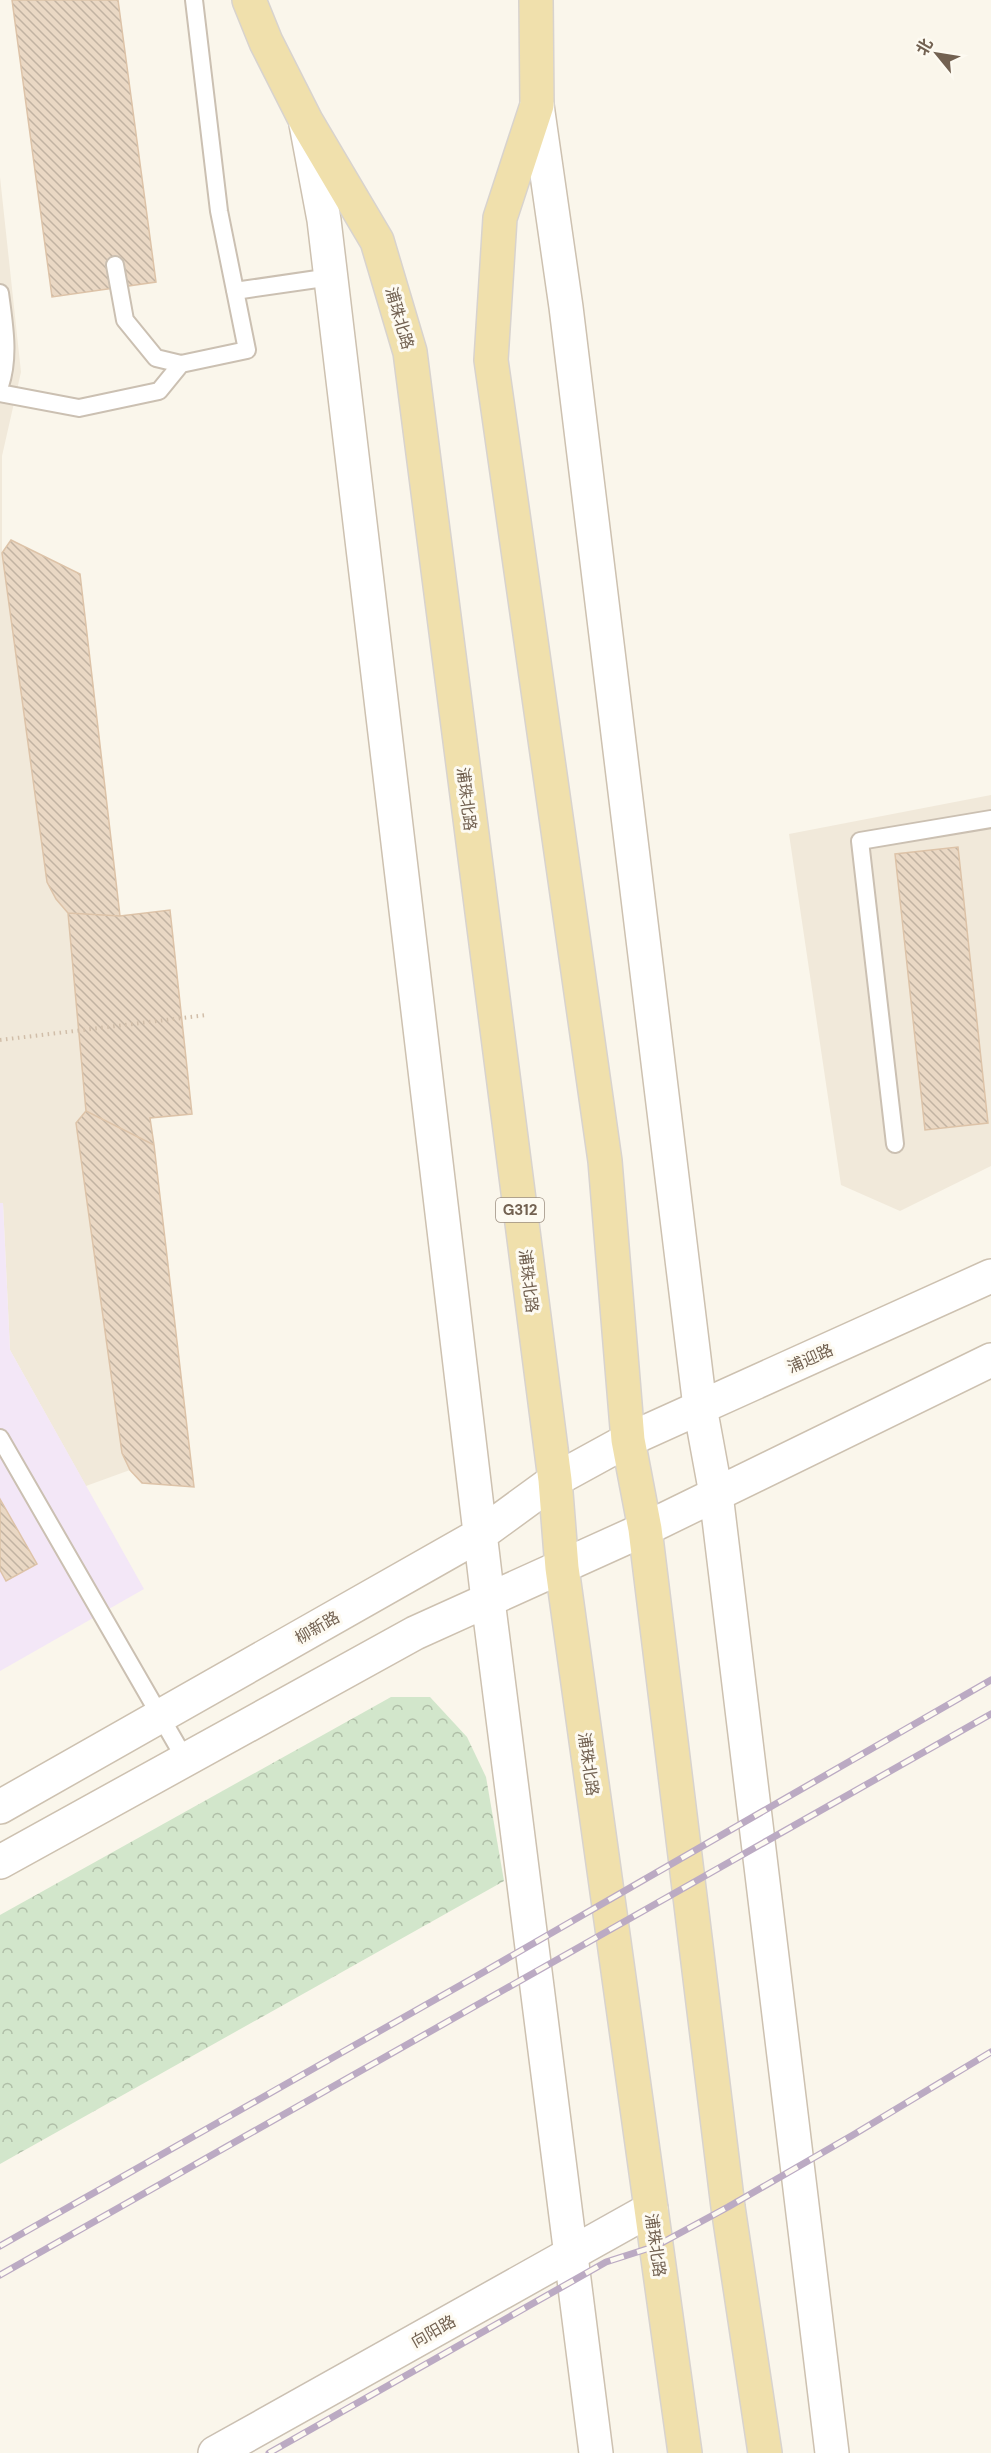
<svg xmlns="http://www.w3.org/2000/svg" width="991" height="2453" font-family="'DM Sans','Noto Sans SC',sans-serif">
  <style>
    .residential { fill: #f1e9da }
    .education { fill: #f3e7f7 }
    .park { fill: url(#park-crowns) }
    .building { fill: url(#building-back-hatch); stroke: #ddc3a8; stroke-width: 1.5 }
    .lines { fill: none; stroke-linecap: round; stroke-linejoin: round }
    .lane-casing { stroke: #cbc0b2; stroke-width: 20 }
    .street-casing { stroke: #cbc0b2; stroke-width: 36 }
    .secondary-casing { stroke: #cdc1b0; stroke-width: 36 }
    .primary-casing { stroke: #d8d3ce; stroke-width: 36 }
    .path { stroke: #d1bea9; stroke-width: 4; stroke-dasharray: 1.5 4.5; stroke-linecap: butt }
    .lane { stroke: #fff; stroke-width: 16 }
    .street { stroke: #fff; stroke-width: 33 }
    .secondary { stroke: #fff; stroke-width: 33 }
    .primary { stroke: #f0e0ac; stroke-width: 33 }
    .rail-casing { stroke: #bbaac3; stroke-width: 7 }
    .rail { stroke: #fdfaf1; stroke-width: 4.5; stroke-dasharray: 14; stroke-linecap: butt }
    .labels { text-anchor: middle; stroke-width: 6; stroke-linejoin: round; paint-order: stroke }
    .shield { fill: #fdfaf1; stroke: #9c8f81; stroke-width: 1.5 }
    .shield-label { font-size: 15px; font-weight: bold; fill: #726151 }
    .street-label { font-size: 16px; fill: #726151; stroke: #fdfaf1 }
  </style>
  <defs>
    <pattern id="park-crowns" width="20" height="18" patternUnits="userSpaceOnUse" patternTransform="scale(1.5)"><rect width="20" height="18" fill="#d2e6cb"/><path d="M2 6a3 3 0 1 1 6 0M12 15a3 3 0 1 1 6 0" fill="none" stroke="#afbea7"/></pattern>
    <pattern id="building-back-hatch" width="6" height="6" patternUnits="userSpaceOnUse" patternTransform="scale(1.5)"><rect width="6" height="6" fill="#ead8c4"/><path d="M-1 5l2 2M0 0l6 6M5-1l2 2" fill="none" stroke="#c2b3a2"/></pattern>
  </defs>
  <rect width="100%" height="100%" fill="#faf6eb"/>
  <path class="residential" d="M 0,177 L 21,372 L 2,456 L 2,553 L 47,882 L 56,899 L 68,913 L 86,1111 L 76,1124 L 122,1453 L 130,1470 L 86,1486 L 10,1350 L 3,1203 L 0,1203 Z
    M 991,795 L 991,1166 L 900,1211 L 841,1185 L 789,834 Z"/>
  <path class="education" d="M 0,1203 L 3,1203 L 10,1350 L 144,1589 L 0,1671 Z"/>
  <path class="park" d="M 391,1697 L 430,1697 L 467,1737 L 486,1777 L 504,1881 L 0,2164 L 0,1915 Z"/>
  <path class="building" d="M 12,0 L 118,0 L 156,282 L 52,297 Z
    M 11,540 L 80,574 L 120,916 L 68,913 L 56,899 L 47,882 L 2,553 Z
    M 958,847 L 988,1123 L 925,1130 L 895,854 Z
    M 170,910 L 192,1114 L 150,1118 L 154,1145 L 86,1111 L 68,913 L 120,916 Z
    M 86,1111 L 154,1145 L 194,1487 L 142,1483 L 130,1470 L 122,1453 L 76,1123 Z
    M 0,1499 L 37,1564 L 6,1581 L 0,1570 Z"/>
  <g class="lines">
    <defs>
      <path id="lane" d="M 115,265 L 125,320 L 156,358 L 181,364 L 247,350 L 219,211 L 194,0
        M 235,291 L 331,277
        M 0,293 C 4,324 10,356 0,386
        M 0,393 L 79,408 L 159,391 L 181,364
        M 895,1144 L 860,841 L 991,819
        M 0,1438 L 185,1759"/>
      <path id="street" d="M 215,2453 L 651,2209"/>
      <path id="secondary" d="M 537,105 L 566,307 L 700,1407 L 716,1494 L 832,2453
        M 306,124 L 324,220 L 488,1600 L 596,2453
        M 0,1807 L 481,1534 L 555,1480 L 628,1440 L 991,1276
        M 0,1862 L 415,1633 L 645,1529 L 991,1360"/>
      <path id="primary" d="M 249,0 L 266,42 L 306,121 L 377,241 L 410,352 L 555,1480 L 562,1568 L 685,2453
        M 536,0 L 537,105 L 500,218 L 491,360 L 605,1161 L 628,1440 L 645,1529 L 728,2207 L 765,2453"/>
    </defs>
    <use href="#lane" class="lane-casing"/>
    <use href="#street" class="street-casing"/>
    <use href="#secondary" class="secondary-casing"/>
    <use href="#primary" class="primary-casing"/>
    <path class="path" d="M 0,1040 L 207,1015"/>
    <use href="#lane" class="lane"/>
    <use href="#street" class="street"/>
    <use href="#secondary" class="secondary"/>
    <use href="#primary" class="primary"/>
    <defs>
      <path id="rail" d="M 0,2246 L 475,1977 L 991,1680
        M 0,2275 L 991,1714
        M 269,2453 L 606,2262 L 656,2246 L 728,2207 L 853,2135 L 991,2052"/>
    </defs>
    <use href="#rail" class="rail-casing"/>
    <use href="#rail" class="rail"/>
  </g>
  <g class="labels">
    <rect class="shield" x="496" y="1198" width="48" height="24" rx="4.5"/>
    <g class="shield-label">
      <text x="520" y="1215">G312</text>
    </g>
    <g class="street-label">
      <text transform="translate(400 318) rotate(74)" y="6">浦珠北路</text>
      <text transform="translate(467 799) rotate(83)" y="6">浦珠北路</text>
      <text transform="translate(529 1281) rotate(83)" y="6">浦珠北路</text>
      <text transform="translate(810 1358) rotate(-24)" y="6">浦迎路</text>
      <text transform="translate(317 1627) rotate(-30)" y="6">柳新路</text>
      <text transform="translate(589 1764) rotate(82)" y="6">浦珠北路</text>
      <text transform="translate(656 2245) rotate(82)" y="6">浦珠北路</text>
      <text transform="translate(433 2331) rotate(-29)" y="6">向阳路</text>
    </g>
  </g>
  <g transform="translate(937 54) rotate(300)" stroke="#fdfaf1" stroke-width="4.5" paint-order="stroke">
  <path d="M0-4.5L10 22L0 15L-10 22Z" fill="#726151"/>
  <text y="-9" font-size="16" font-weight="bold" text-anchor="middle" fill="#726151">北</text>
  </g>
</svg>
